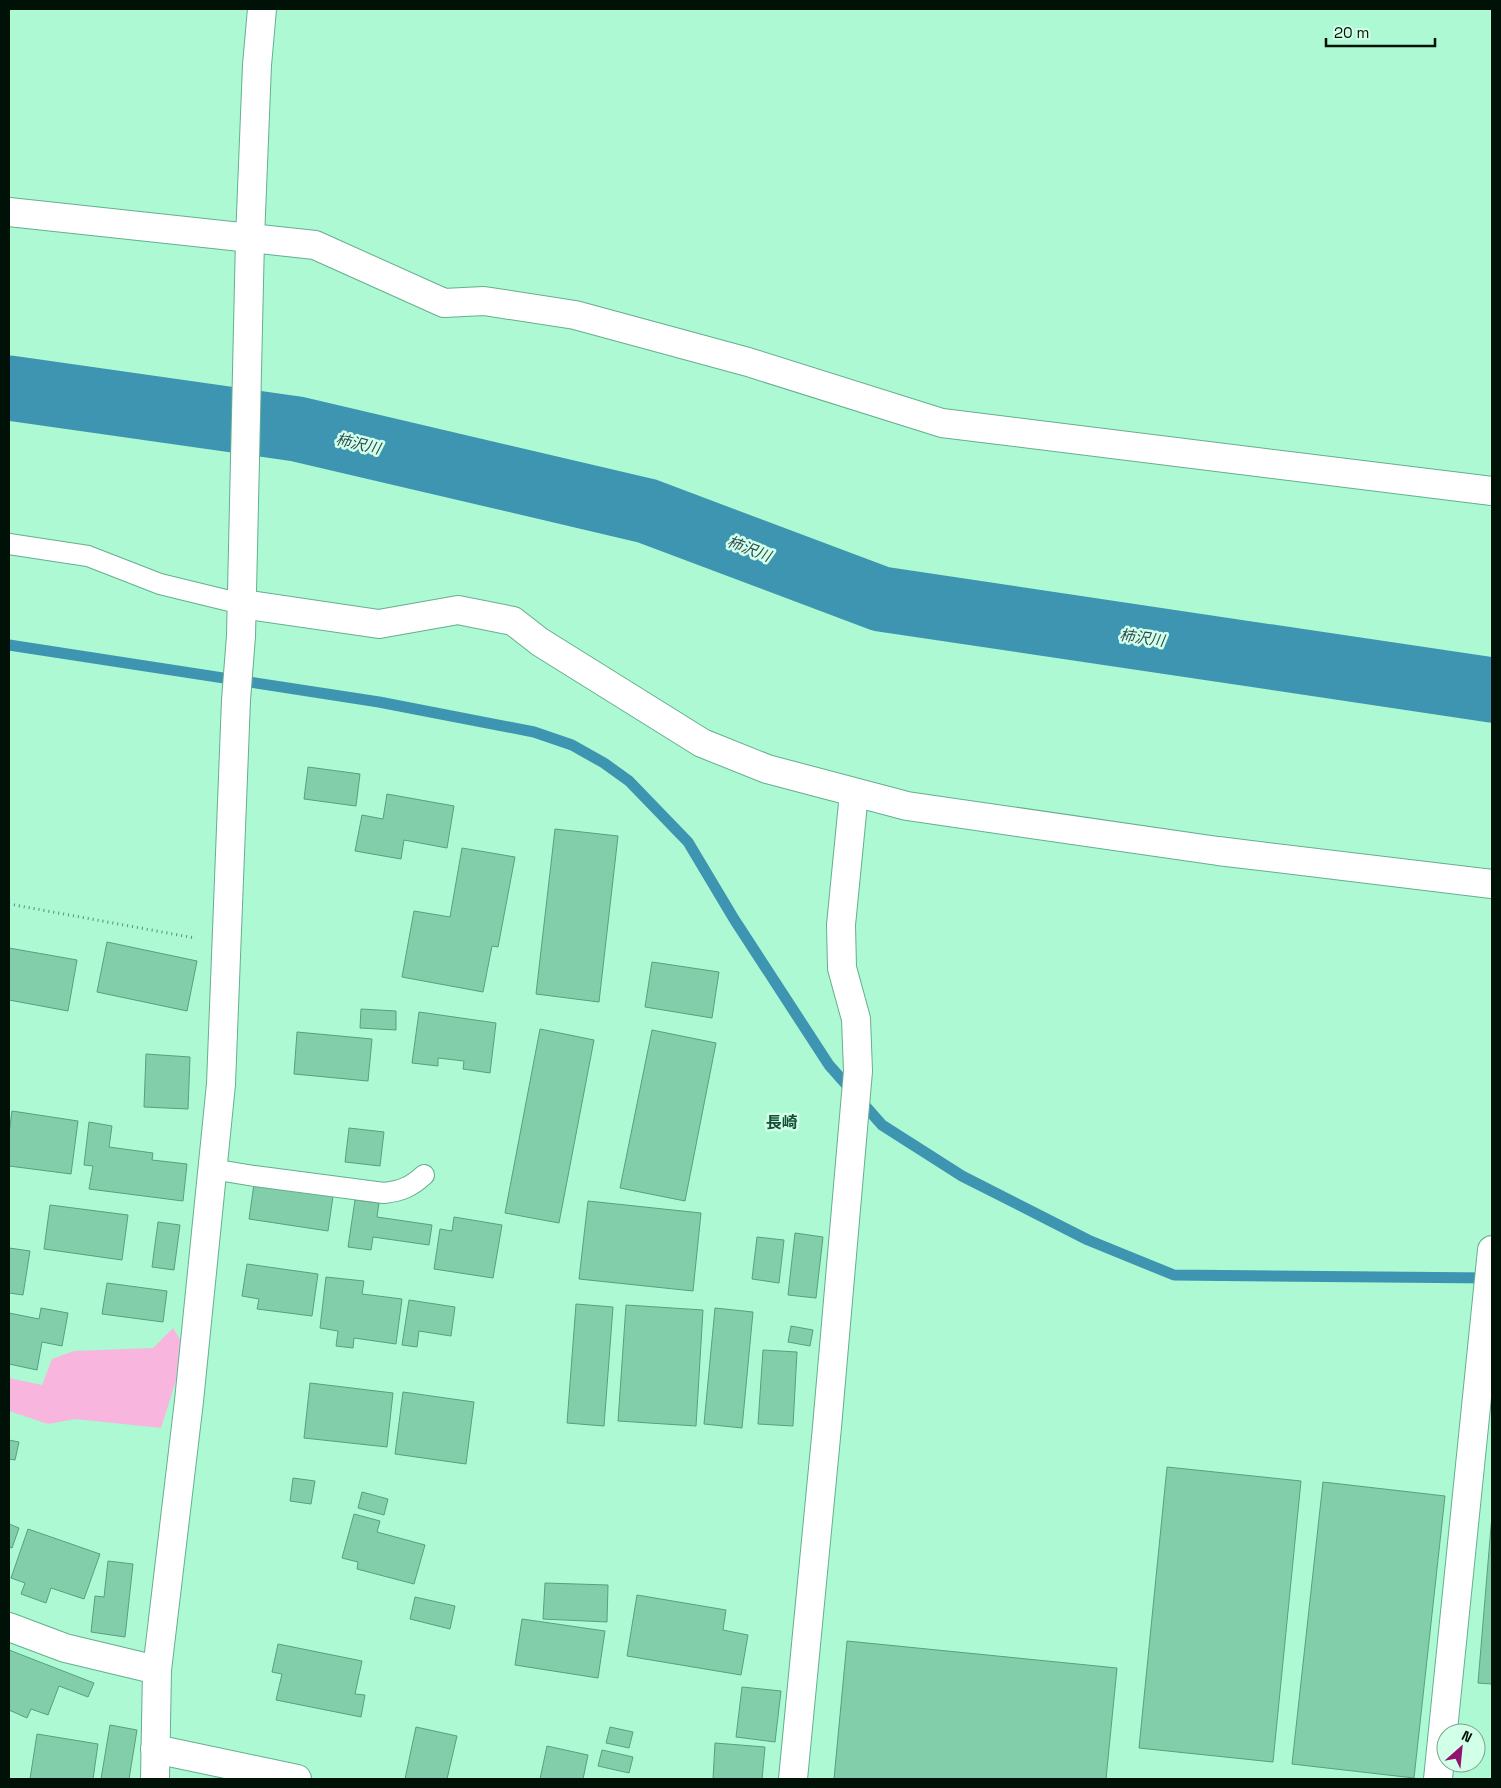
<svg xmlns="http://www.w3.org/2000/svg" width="1501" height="1788" font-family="'Space Grotesk','Noto Sans JP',sans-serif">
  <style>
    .green { fill: #f8b6de }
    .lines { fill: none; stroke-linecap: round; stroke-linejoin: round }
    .stream { stroke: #3d95b1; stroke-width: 11 }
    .river { stroke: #3d95b1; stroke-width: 65 }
    .building { fill: #83ceaa; stroke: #56a07e }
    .lane-casing { stroke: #65af8d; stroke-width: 22 }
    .street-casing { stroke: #65af8d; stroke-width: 30 }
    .secondary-casing { stroke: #65af8d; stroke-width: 30 }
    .path { stroke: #5d8e76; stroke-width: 3; stroke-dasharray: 1 4; stroke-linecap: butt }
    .lane { stroke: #fff; stroke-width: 20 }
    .street { stroke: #fff; stroke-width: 28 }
    .secondary { stroke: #fff; stroke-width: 28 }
    .labels { text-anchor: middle; stroke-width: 5; stroke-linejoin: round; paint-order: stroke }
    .water-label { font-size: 15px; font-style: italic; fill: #2e4953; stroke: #d2ffe8 }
    .quarter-label { font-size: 16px; font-weight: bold; fill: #145038; stroke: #d2ffe8 }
  </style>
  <rect width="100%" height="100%" fill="#acf9d3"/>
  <path class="green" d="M 173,1328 L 186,1349 L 161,1428 L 75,1419 L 48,1424 L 9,1411 L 9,1378 L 42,1385 L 52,1359 L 74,1351 L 153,1348 Z"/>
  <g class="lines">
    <path class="stream" d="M 9,645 L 379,702 L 534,732 L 572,745 L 604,763 L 629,781 L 688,842 L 734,919 L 829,1065 L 882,1125 L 962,1176 L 1088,1240 L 1174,1275 L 1491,1278"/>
    <path class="river" d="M 9,388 L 297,429 L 647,511 L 881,599 L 1492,690"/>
  </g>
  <path class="building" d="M 308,767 L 360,774 L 356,806 L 304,799 Z
    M 387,794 L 454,806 L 447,848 L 404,840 L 401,859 L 355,851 L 362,815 L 383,819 Z
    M 555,829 L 618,836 L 599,1002 L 536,994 Z
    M 462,848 L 515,857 L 498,947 L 492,946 L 483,992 L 402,977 L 414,911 L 450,917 Z
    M 107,942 L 197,961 L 187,1011 L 97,992 Z
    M 9,948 L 77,960 L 68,1011 L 9,1000 Z
    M 652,962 L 719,972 L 712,1018 L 645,1007 Z
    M 361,1009 L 396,1011 L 396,1030 L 360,1028 Z
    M 419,1012 L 496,1023 L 490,1073 L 463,1069 L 464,1061 L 438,1058 L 438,1066 L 412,1063 Z
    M 540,1029 L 594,1040 L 559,1223 L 505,1213 Z
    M 652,1030 L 716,1043 L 685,1201 L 620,1188 Z
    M 297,1032 L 372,1039 L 368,1081 L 294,1074 Z
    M 146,1054 L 190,1057 L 188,1109 L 144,1107 Z
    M 12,1111 L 78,1121 L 71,1174 L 9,1166 L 9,1134 Z
    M 89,1122 L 112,1126 L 109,1147 L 153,1153 L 152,1160 L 187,1164 L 183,1201 L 89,1189 L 93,1166 L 84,1165 Z
    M 349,1128 L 384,1132 L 380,1166 L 345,1162 Z
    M 254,1184 L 333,1196 L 328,1231 L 249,1219 Z
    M 355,1200 L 379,1203 L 377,1217 L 432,1225 L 429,1245 L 373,1237 L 371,1250 L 348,1247 Z
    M 588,1201 L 701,1213 L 693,1291 L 579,1279 Z
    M 50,1205 L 128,1215 L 122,1260 L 44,1249 Z
    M 454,1217 L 502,1225 L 493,1278 L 434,1269 L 440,1229 L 452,1231 Z
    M 158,1222 L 180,1225 L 174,1270 L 152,1267 Z
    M 795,1233 L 823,1237 L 816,1298 L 788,1295 Z
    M 757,1237 L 784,1240 L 779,1283 L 752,1279 Z
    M 9,1248 L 30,1251 L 23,1295 L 9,1293 Z
    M 247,1264 L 318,1274 L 312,1316 L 257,1309 L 259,1299 L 242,1296 Z
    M 326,1277 L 364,1281 L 362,1294 L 402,1299 L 396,1344 L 354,1338 L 353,1348 L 336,1346 L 338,1331 L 320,1328 Z
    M 107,1283 L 167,1291 L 163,1322 L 102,1314 Z
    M 409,1300 L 455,1307 L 451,1336 L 419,1331 L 417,1347 L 402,1345 Z
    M 576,1304 L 613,1307 L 604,1426 L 567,1423 Z
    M 626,1305 L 703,1310 L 696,1426 L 618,1421 Z
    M 41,1308 L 68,1313 L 62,1346 L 42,1342 L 37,1370 L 9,1364 L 9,1313 L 39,1319 Z
    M 715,1308 L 753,1312 L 742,1428 L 704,1424 Z
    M 791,1326 L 813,1330 L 810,1346 L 788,1342 Z
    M 763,1350 L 797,1352 L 793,1426 L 758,1424 Z
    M 310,1383 L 393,1393 L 387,1447 L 304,1438 Z
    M 403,1392 L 474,1402 L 466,1464 L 395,1454 Z
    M 9,1440 L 19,1442 L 15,1460 L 9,1459 Z
    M 1167,1467 L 1301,1481 L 1273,1762 L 1139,1748 Z
    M 293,1478 L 315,1481 L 311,1504 L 290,1501 Z
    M 1323,1482 L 1445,1496 L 1414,1778 L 1292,1764 Z
    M 362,1492 L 388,1499 L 384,1515 L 358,1508 Z
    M 354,1514 L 380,1521 L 377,1532 L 425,1545 L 414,1584 L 357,1569 L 358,1562 L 342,1558 Z
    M 1492,1515 L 1492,1684 L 1478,1683 Z
    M 9,1524 L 19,1528 L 12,1548 L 9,1547 Z
    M 28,1529 L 100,1554 L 84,1599 L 51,1588 L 46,1603 L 21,1594 L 25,1583 L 11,1578 Z
    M 108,1561 L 133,1564 L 125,1637 L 91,1632 L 95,1596 L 104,1597 Z
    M 545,1583 L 608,1585 L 607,1622 L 543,1619 Z
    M 637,1595 L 726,1610 L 723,1630 L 748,1635 L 741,1675 L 627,1656 Z
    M 415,1597 L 455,1606 L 450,1629 L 410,1619 Z
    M 522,1619 L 605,1631 L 598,1678 L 515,1665 Z
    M 847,1641 L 1117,1668 L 1106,1779 L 834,1779 Z
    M 278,1644 L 362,1661 L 355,1694 L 365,1695 L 361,1717 L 276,1700 L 282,1674 L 272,1672 Z
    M 9,1650 L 94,1683 L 88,1697 L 59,1686 L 48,1715 L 31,1709 L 27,1718 L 9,1710 Z
    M 742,1687 L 781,1691 L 775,1742 L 736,1737 Z
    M 110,1725 L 137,1730 L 129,1779 L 101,1779 Z
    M 416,1727 L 457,1736 L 447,1779 L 405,1779 Z
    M 610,1727 L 633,1732 L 629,1748 L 606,1743 Z
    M 37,1734 L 98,1744 L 93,1779 L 30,1779 Z
    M 715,1743 L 765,1747 L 762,1779 L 713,1779 Z
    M 547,1746 L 588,1755 L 583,1779 L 540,1779 Z
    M 602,1750 L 633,1757 L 629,1773 L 598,1766 Z"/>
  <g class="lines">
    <defs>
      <path id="lane" d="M 9,544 L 88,556 L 160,584 L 242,604
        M 212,1169 L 254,1176 L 384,1193 C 401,1191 411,1187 424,1175"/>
      <path id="street" d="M 9,212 L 315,245 L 444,303 L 484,301 L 575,315 L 748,362 L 942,423 L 1492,491
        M 242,604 L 379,624 L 458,610 L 513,621 L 540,642 L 702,743 L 767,769 L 907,806 L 1218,851 L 1492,884
        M 9,1627 L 65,1648 L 157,1670
        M 155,1749 L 297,1779
        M 793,1779 L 827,1427 L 858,1071 L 856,1019 L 842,968 L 841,925 L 854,793
        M 1438,1779 L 1492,1250"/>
      <path id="secondary" d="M 155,1779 L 157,1670 L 189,1401 L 221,1084 L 236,700 L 241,636 L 250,239 L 257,65 L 262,9"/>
    </defs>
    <use href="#lane" class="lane-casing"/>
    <use href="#street" class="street-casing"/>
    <use href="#secondary" class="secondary-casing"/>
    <path class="path" d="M 9,904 L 195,938"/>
    <use href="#lane" class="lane"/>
    <use href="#street" class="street"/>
    <use href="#secondary" class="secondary"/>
  </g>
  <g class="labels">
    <g class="water-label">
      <text transform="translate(358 444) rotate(13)" y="5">柿沢川</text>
      <text transform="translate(749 549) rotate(21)" y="5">柿沢川</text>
      <text transform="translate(1142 638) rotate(8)" y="5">柿沢川</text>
    </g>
    <g class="quarter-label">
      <text x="782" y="1128">長崎</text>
    </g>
  </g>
  <rect width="1501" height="1788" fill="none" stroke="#001108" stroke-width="20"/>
  <g transform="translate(1461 1748) rotate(27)"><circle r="24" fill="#d2ffe8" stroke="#7ea08e"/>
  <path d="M0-4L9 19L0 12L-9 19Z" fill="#931470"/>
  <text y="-8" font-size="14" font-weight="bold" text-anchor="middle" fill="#001108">N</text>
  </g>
  <path d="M1326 38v8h109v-8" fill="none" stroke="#001108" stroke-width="2.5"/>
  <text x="1334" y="38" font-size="15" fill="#001108" stroke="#d2ffe8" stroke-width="4" paint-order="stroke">20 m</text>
</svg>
